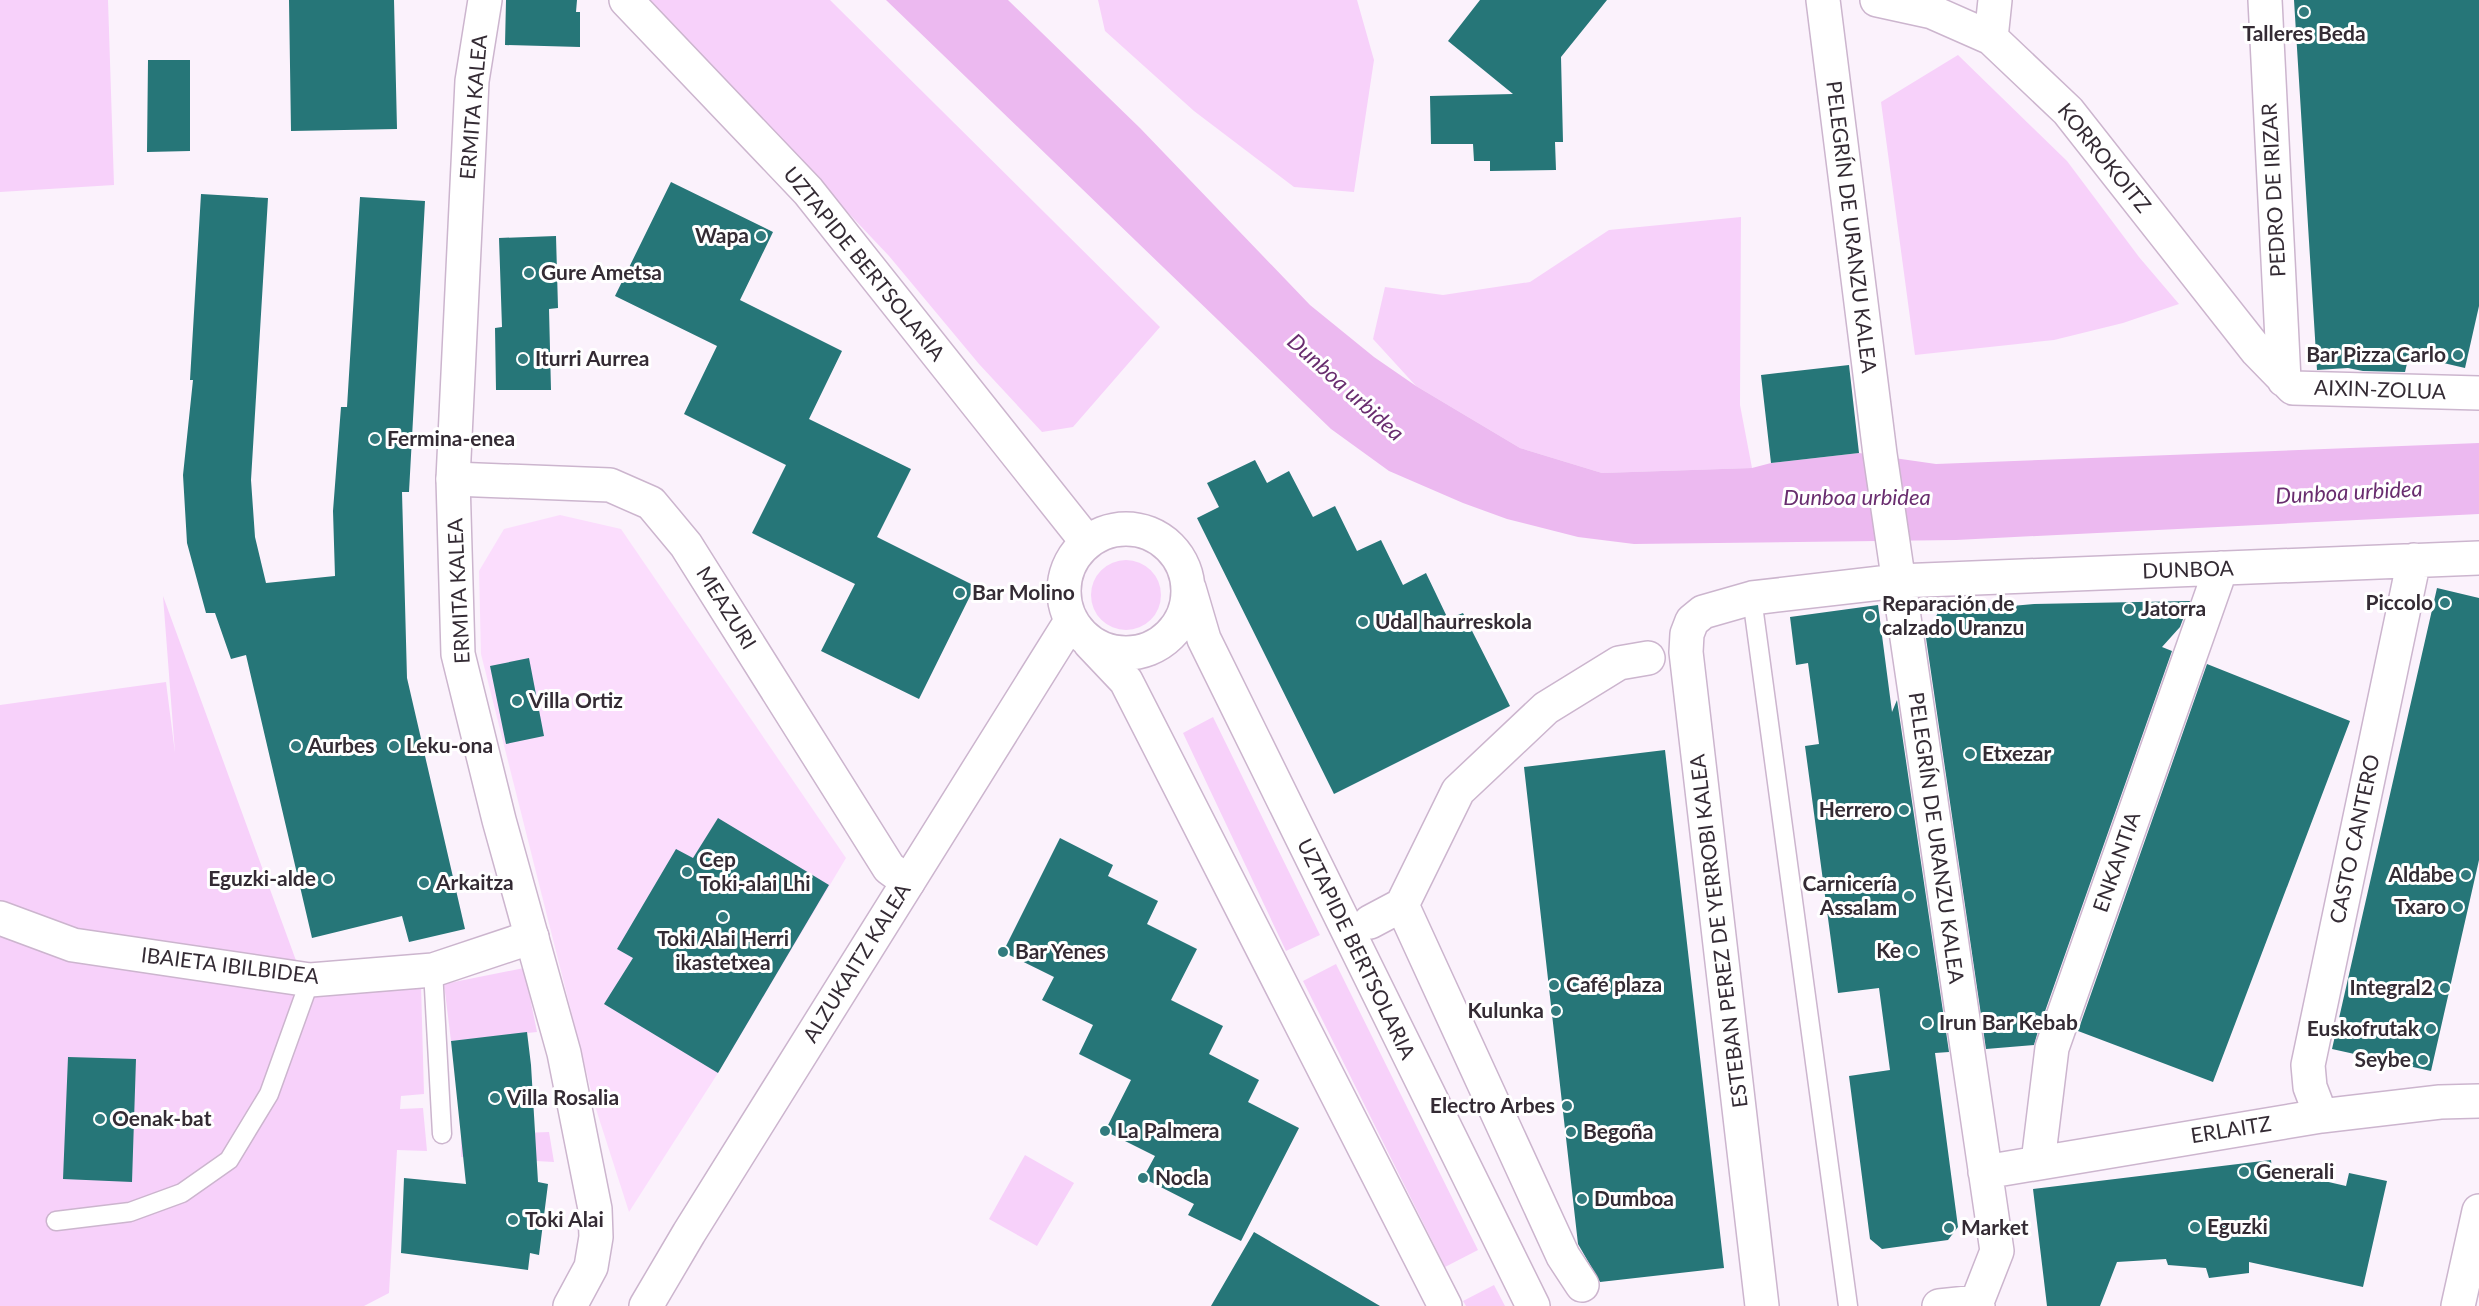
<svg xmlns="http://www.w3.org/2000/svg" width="2479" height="1306" font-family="Lato,sans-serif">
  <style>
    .built { fill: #fbddfd }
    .green { fill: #f7d1fa }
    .water { fill: #ecb9f0 }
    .building { fill: #267678 }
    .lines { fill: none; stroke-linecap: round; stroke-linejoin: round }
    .lane-casing { stroke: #ccb5ce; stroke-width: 21 }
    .street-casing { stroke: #ccb5ce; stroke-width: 36 }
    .secondary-casing { stroke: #ccb5ce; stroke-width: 36 }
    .lane { stroke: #fff; stroke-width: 18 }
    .street { stroke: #fff; stroke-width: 33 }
    .secondary { stroke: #fff; stroke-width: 33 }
    .poi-dot { fill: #327b7e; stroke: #fff; stroke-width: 2 }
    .labels { text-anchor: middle; stroke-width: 6; stroke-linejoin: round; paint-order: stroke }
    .poi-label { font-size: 21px; font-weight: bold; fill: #342b34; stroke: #fff; text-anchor: start }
    .street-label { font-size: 21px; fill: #342b34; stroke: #fff }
    .water-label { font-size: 22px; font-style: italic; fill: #692d6f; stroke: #fff }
  </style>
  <rect width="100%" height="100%" fill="#fbf2fc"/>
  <path class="built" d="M 560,515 L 621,529 L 846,858 L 718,1073 L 629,1212 L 595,1106 L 481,654 L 479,571 L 504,529 Z"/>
  <path class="green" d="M 0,0 L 108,0 L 114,185 L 0,192 Z
    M 647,0 L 830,0 L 1160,327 L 1073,427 L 1042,432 L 979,364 L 889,256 Z
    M 1098,0 L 1357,0 L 1374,60 L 1354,192 L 1294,187 L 1194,111 L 1105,31 Z
    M 1958,55 L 2067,161 L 2139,257 L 2179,304 L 2123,323 L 2054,340 L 1915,355 L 1881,102 Z
    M 1741,217 L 1740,405 L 1752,468 L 1602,473 L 1520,448 L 1416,386 L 1373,339 L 1385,287 L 1443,295 L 1530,282 L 1609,230 Z
    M1091 595a35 35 0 1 1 70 0a35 35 0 1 1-70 0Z
    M 163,596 L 298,966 L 421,985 L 424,1094 L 401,1096 L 400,1109 L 423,1108 L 427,1151 L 397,1150 L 389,1293 L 364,1306 L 0,1306 L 0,705 L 166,682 L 175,753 Z
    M 1213,717 L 1320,935 L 1286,951 L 1183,733 Z
    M 1336,964 L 1478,1250 L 1445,1267 L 1303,981 Z
    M 524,968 L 537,1032 L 451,1041 L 444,984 Z
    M 549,1132 L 554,1162 L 461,1157 L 461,1135 Z
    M 1025,1155 L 1074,1183 L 1037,1246 L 989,1219 Z
    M 1494,1285 L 1505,1306 L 1466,1306 L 1463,1301 Z"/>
  <path class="water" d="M 886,0 L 1008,0 L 1140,128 L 1310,305 L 1374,357 L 1416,386 L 1520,448 L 1602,473 L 1752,468 L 1771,463 L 1859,453 L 1936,464 L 2479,443 L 2479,514 L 1956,540 L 1634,544 L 1578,537 L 1507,519 L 1463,503 L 1389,471 L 1331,429 Z"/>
  <path class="building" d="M 289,0 L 394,0 L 397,129 L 291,131 Z
    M 506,0 L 577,0 L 576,12 L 580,12 L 580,47 L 505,45 Z
    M 1480,0 L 1607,0 L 1561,57 L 1563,142 L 1555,142 L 1556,170 L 1490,171 L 1490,161 L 1474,161 L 1473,144 L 1431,144 L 1430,96 L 1513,94 L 1448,41 Z
    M 2294,0 L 2479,0 L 2479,306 L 2465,368 L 2409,355 L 2405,372 L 2363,371 L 2348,368 L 2317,370 Z
    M 148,60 L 190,60 L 190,151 L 147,152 Z
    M 671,182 L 773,232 L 740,300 L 842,351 L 809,419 L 911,469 L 877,537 L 975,586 L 919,699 L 821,651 L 855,584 L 752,533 L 786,465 L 684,414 L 717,346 L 615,296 Z
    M 201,194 L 268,198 L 251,480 L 255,537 L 266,583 L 335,576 L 333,511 L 341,407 L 347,407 L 360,197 L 425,201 L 409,492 L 402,492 L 407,678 L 465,929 L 409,942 L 402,916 L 312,938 L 246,655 L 231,659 L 215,613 L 206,613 L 187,543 L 183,475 L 193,380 L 190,380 Z
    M 556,236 L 558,308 L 549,309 L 551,390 L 496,390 L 495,328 L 502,327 L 499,238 Z
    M 1849,365 L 1859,453 L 1771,463 L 1761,375 Z
    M 1255,460 L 1267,483 L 1289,471 L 1313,517 L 1335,506 L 1357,551 L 1381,540 L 1403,585 L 1426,573 L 1448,619 L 1463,613 L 1510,706 L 1334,794 L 1197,518 L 1219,507 L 1207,483 Z
    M 2437,588 L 2479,598 L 2479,860 L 2431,1071 L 2332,1049 Z
    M 2190,601 L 2180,627 L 2162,647 L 2172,651 L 2043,1017 L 2036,1015 L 2038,1031 L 2034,1045 L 1986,1049 L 1926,638 L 1941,606 L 1967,610 L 2034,604 Z
    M 1878,605 L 1892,712 L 1897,700 L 1949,1052 L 1935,1053 L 1958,1227 L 1948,1240 L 1882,1249 L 1870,1239 L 1849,1076 L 1890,1070 L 1879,988 L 1838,993 L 1805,746 L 1819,744 L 1808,663 L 1796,665 L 1790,617 Z
    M 529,658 L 544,736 L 506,744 L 490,666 Z
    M 2207,664 L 2350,721 L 2213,1082 L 2078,1031 Z
    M 1665,750 L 1724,1268 L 1600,1282 L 1578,1244 L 1524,767 Z
    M 718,818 L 829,885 L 718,1073 L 604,1004 L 633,958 L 617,949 L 676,849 L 693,858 Z
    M 1060,838 L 1113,865 L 1108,876 L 1158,901 L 1147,924 L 1197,949 L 1171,1000 L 1223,1026 L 1209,1054 L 1259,1080 L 1248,1102 L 1299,1128 L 1241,1241 L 1188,1215 L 1194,1204 L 1143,1178 L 1155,1156 L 1105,1131 L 1131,1080 L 1079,1054 L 1093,1025 L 1042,1000 L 1054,977 L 1003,952 Z
    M 527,1032 L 531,1065 L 538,1182 L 548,1184 L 539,1255 L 530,1253 L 528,1270 L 401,1253 L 404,1178 L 466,1184 L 451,1041 Z
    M 68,1057 L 136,1059 L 132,1182 L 63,1179 Z
    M 2271,1160 L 2272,1169 L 2346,1186 L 2349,1173 L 2387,1181 L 2363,1287 L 2249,1262 L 2249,1273 L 2209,1278 L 2206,1268 L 2168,1265 L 2166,1259 L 2117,1262 L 2100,1306 L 2047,1306 L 2033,1189 Z
    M 1254,1232 L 1380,1306 L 1211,1306 Z"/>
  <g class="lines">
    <defs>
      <path id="lane" d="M 1752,598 L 1848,1306
        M 433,970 L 442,1134
        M 56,1221 L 130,1212 L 182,1193 L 229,1160 L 269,1094 L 310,980"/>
      <path id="street" d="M 1823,0 L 1880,454 L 1997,1251 L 1977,1302 L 1978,1306
        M 1877,0 L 1932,12 L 1991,38 L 2068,111 L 2257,351 L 2293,388 L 2479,393
        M 2265,0 L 2284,380
        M 1991,38 L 1995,0
        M 453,479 L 610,485 L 651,503 L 686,545 L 889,868 L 908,882
        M 1402,905 L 1458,791 L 1546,708 L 1619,663 L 1648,658
        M 0,918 L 73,945 L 310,980 L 433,970 L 532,937
        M 1370,922 L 1402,905 L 1563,1256 L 1582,1285
        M 2321,1116 L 2310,1087 L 2308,1065 L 2414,560
        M 2038,1162 L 2052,1048 L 2221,568
        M 1985,1172 L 2321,1116 L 2440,1102 L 2479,1101
        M 1762,1306 L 1686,652 L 1687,634 L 1692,621 L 1703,612 L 1752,598 L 1898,581 L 2479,558
        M 1939,1306 L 1977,1302"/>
      <path id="secondary" d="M 485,0 L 472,81 L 453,479 L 458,654 L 499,820 L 564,1053 L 595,1209 L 596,1237 L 591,1267 L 570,1306
        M 626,0 L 808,191 L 1087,542
        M1064 591a62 62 0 1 1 124 0a62 62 0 1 1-124 0Z
        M 1189,588 L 1204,639 L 1533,1306
        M 1090,643 L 1126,681 L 1445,1306
        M 646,1306 L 689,1233 L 1071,621
        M 2458,1306 L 2479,1211"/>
    </defs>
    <use href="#lane" class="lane-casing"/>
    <use href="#street" class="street-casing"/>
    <use href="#secondary" class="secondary-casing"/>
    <use href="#lane" class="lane"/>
    <use href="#street" class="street"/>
    <use href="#secondary" class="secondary"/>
  </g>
  <g class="poi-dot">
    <circle cx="2304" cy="12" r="6"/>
    <circle cx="761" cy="236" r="6"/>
    <circle cx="529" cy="273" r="6"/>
    <circle cx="2458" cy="355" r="6"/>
    <circle cx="523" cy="359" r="6"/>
    <circle cx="375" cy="439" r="6"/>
    <circle cx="960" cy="593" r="6"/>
    <circle cx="2445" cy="603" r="6"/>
    <circle cx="2129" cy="609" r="6"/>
    <circle cx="1870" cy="616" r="6"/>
    <circle cx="1363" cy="622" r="6"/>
    <circle cx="517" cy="701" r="6"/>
    <circle cx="296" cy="746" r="6"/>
    <circle cx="394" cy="746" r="6"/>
    <circle cx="1970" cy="754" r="6"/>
    <circle cx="1904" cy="810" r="6"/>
    <circle cx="687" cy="872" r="6"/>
    <circle cx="2466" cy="875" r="6"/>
    <circle cx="328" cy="879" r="6"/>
    <circle cx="424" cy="883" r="6"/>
    <circle cx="1909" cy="896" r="6"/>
    <circle cx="2458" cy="907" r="6"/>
    <circle cx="723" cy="917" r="6"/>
    <circle cx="1913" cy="951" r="6"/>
    <circle cx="1003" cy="952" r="6"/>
    <circle cx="1554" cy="985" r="6"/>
    <circle cx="2445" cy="988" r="6"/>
    <circle cx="1556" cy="1011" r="6"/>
    <circle cx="1927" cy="1023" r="6"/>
    <circle cx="2431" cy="1029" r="6"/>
    <circle cx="2423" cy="1060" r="6"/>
    <circle cx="495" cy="1098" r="6"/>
    <circle cx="1567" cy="1106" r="6"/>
    <circle cx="100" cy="1119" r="6"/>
    <circle cx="1105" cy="1131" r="6"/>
    <circle cx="1571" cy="1132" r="6"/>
    <circle cx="2244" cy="1172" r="6"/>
    <circle cx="1143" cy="1178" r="6"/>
    <circle cx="1582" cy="1199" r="6"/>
    <circle cx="513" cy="1220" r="6"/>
    <circle cx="2195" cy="1227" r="6"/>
    <circle cx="1949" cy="1228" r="6"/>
  </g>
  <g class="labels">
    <g class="poi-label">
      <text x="2304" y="41" text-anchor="middle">Talleres Beda</text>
      <text x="749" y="243" text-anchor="end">Wapa</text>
      <text x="541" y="280">Gure Ametsa</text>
      <text x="2446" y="362" text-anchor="end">Bar Pizza Carlo</text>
      <text x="535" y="366">Iturri Aurrea</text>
      <text x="387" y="446">Fermina-enea</text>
      <text x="972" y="600">Bar Molino</text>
      <text x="2433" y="610" text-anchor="end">Piccolo</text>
      <text x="1882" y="611">Reparación de<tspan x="1882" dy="24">calzado Uranzu</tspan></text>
      <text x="2141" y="616">Jatorra</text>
      <text x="1375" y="629">Udal haurreskola</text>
      <text x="529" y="708">Villa Ortiz</text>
      <text x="308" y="753">Aurbes</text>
      <text x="406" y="753">Leku-ona</text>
      <text x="1982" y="761">Etxezar</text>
      <text x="1892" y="817" text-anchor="end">Herrero</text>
      <text x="699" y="867">Cep<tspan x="699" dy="24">Toki-alai Lhi</tspan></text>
      <text x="2454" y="882" text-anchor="end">Aldabe</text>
      <text x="316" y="886" text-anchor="end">Eguzki-alde</text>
      <text x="436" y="890">Arkaitza</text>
      <text x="1897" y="891" text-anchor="end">Carnicería<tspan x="1897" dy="24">Assalam</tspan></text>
      <text x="2446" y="914" text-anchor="end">Txaro</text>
      <text x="723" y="946" text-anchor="middle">Toki Alai Herri<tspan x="723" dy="24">ikastetxea</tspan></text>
      <text x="1901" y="958" text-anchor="end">Ke</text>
      <text x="1015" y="959">Bar Yenes</text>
      <text x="1566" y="992">Café plaza</text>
      <text x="2433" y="995" text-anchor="end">Integral2</text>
      <text x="1544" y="1018" text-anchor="end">Kulunka</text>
      <text x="1939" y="1030">Irun Bar Kebab</text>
      <text x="2419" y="1036" text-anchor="end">Euskofrutak</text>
      <text x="2411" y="1067" text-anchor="end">Seybe</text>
      <text x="507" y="1105">Villa Rosalia</text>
      <text x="1555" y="1113" text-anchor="end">Electro Arbes</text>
      <text x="112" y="1126">Oenak-bat</text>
      <text x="1117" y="1138">La Palmera</text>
      <text x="1583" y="1139">Begoña</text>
      <text x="2256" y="1179">Generali</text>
      <text x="1155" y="1185">Nocla</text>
      <text x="1594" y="1206">Dumboa</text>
      <text x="525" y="1227">Toki Alai</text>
      <text x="2207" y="1234">Eguzki</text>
      <text x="1961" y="1235">Market</text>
    </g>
    <g class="street-label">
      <text transform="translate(474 107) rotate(-85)" y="7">ERMITA KALEA</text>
      <text transform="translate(2104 158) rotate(51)" y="7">KORROKOITZ</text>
      <text transform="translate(2274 190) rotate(-93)" y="7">PEDRO DE IRIZAR</text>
      <text transform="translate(1851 227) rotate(83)" y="7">PELEGRÍN DE URANZU KALEA</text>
      <text transform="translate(864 264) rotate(51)" y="7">UZTAPIDE BERTSOLARIA</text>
      <text transform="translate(2380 390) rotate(2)" y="7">AIXIN-ZOLUA</text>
      <text transform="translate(2188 570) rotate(-2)" y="7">DUNBOA</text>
      <text transform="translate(459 591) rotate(-93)" y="7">ERMITA KALEA</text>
      <text transform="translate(726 608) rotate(58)" y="7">MEAZURI</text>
      <text transform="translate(1936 838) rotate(82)" y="7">PELEGRÍN DE URANZU KALEA</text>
      <text transform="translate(2355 839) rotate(-78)" y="7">CASTO CANTERO</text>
      <text transform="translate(2117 862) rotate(-71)" y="7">ENKANTIA</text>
      <text transform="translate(1719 931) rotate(-97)" y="7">ESTEBAN PEREZ DE YERROBI KALEA</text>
      <text transform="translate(1356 949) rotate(64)" y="7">UZTAPIDE BERTSOLARIA</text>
      <text transform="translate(857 963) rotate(-58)" y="7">ALZUKAITZ KALEA</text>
      <text transform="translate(230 966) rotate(7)" y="7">IBAIETA IBILBIDEA</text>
      <text transform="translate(2231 1130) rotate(-9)" y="7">ERLAITZ</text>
    </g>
    <g class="water-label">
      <text transform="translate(1346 387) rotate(42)" y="8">Dunboa urbidea</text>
      <text transform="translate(2349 492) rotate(-3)" y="8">Dunboa urbidea</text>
      <text x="1857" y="505">Dunboa urbidea</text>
    </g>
  </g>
</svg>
